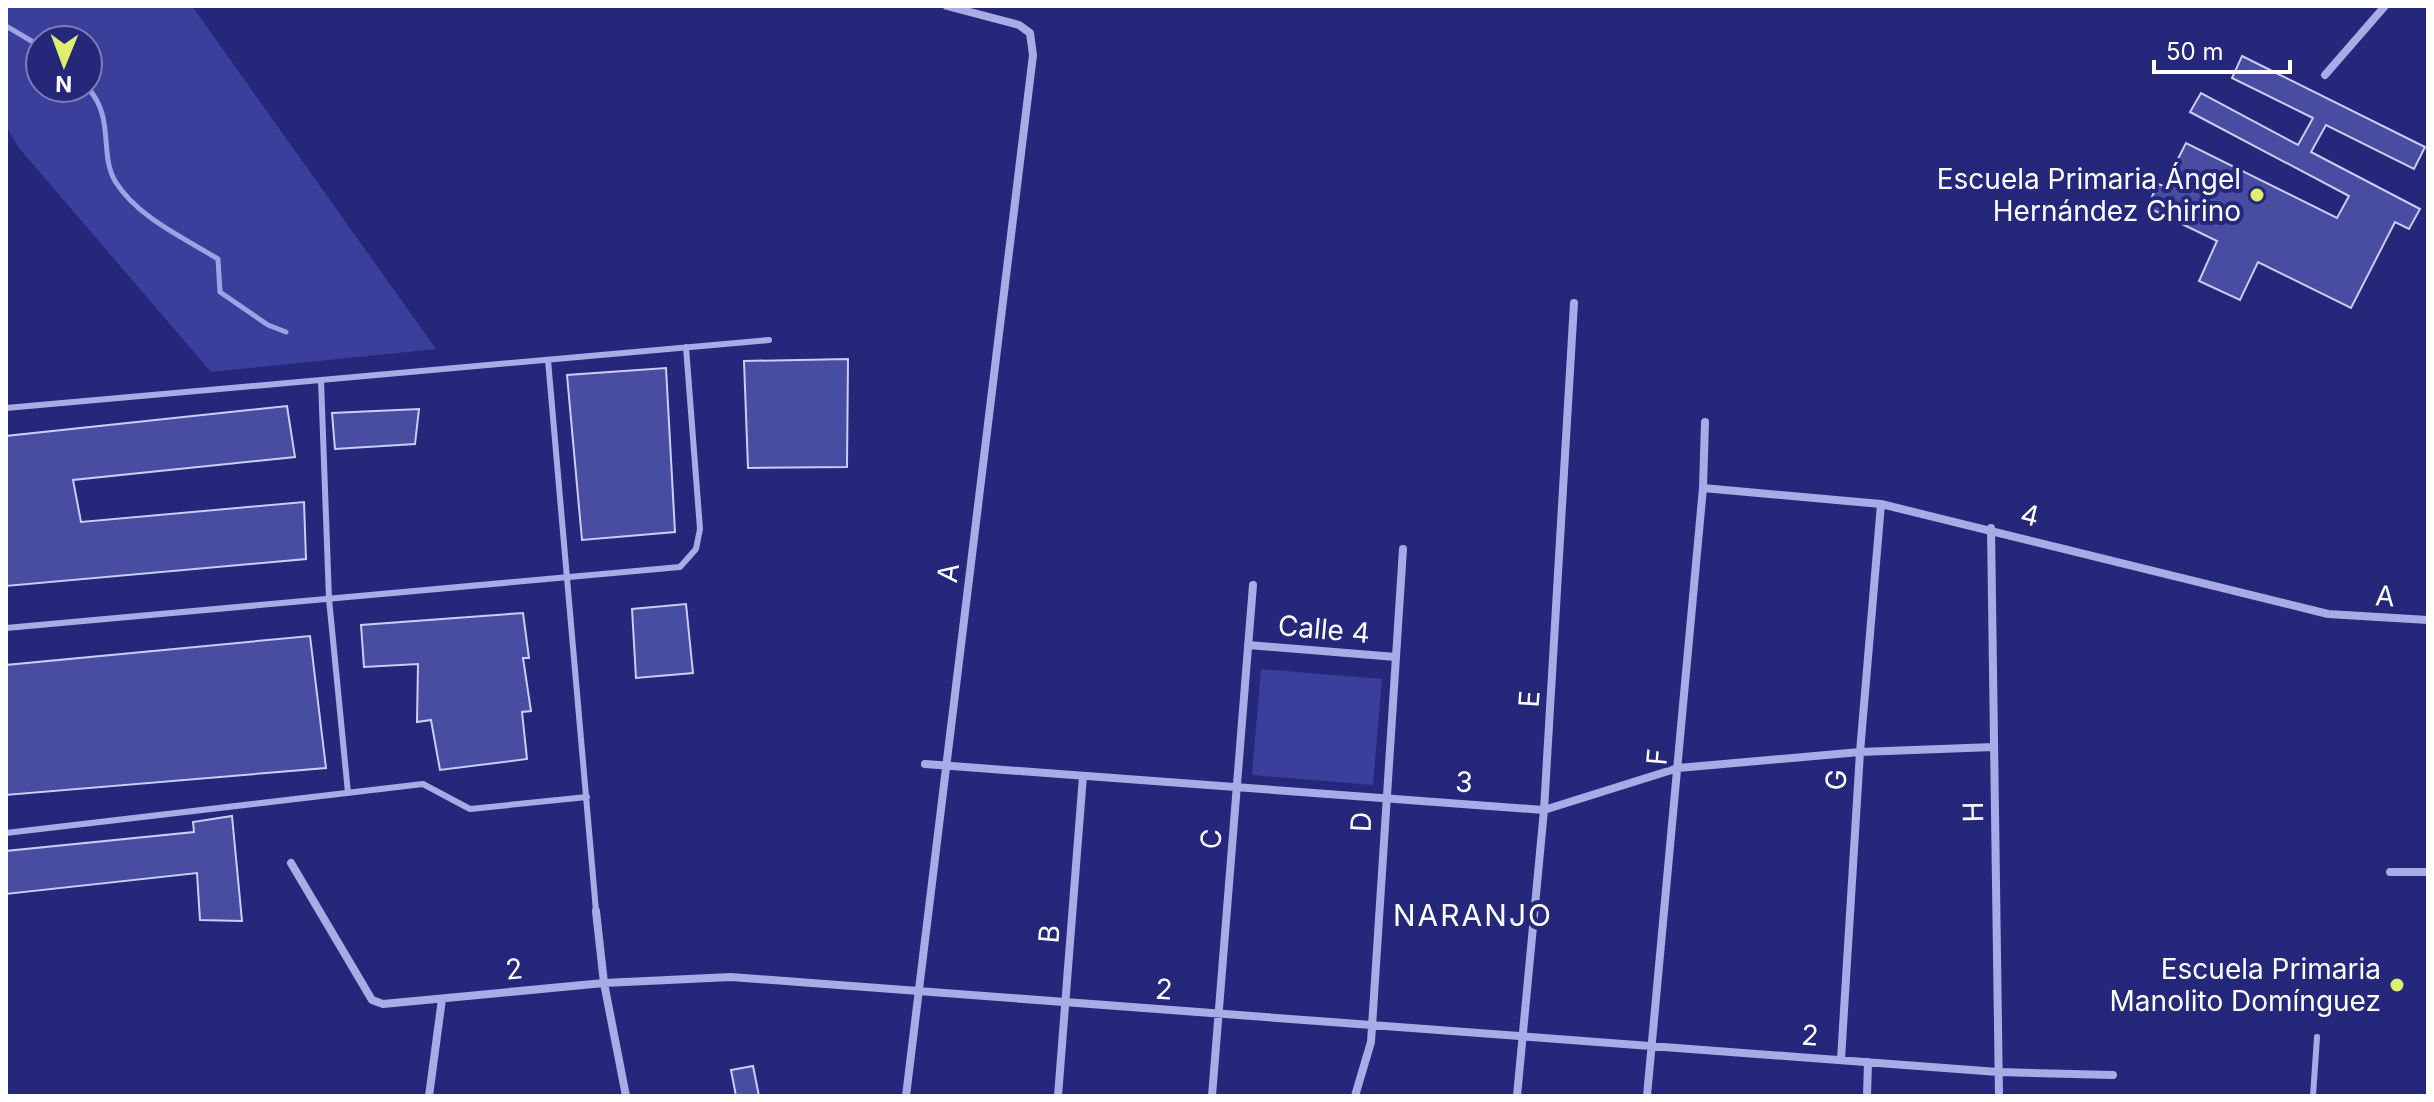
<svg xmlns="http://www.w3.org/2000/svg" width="2434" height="1102" font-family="Inter,sans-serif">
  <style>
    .green { fill: #3b3f9b; fill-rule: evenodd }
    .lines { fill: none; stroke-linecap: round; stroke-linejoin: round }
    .stream { stroke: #9da1e5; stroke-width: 5 }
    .building { fill: #494da2; stroke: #cbcdf4; stroke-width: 2 }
    .service { stroke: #a8abe5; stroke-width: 6 }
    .minor { stroke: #a8abe5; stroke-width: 8 }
    .poi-dot { fill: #dfee6d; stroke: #25277b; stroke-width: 3 }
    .labels { text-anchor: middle; stroke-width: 8; stroke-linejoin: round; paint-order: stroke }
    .poi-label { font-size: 28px; fill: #fff; stroke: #25277b; text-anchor: end }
    .street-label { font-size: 28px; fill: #fff; stroke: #25277b }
    .neighbourhood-label { font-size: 30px; letter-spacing: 2px; fill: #fff; stroke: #25277b }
  </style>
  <rect width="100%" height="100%" fill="#25277b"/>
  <path class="green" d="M 6,6 L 192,6 L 436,349 L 211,372 L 19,148 L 6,126 ZM 40,40 L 88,40 L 88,88 L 40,88 Z
    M 1261,669 L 1382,679 L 1373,785 L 1252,775 Z"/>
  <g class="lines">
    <path class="stream" d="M 6,26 L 40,46
      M 88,88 C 115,118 99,153 115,181 C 137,217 184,238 218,259 L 220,292 L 268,325 L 286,332"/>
  </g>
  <path class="building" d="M 2242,56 L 2425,147 L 2414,169 L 2326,125 L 2311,152 L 2420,209 L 2409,229 L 2395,222 L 2351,308 L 2258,262 L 2240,300 L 2199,281 L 2217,241 L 2147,207 L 2158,184 L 2164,186 L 2186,143 L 2337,218 L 2349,196 L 2190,112 L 2201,93 L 2298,145 L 2313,118 L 2232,78 Z
    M 848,359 L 847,467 L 748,468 L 744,361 Z
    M 666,368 L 675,532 L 582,540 L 567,375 Z
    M 287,406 L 295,457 L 73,480 L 81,522 L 304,502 L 306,559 L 6,586 L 6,436 Z
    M 419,409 L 415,444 L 335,449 L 332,413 Z
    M 686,604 L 693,673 L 636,678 L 632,609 Z
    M 523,613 L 529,658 L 523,658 L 531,711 L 522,712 L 527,759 L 440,770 L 431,720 L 417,722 L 418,664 L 364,667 L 361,625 Z
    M 310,636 L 326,768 L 6,795 L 6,665 Z
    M 232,816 L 242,921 L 200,920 L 197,873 L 6,894 L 6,851 L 194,832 L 193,822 Z
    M 753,1066 L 759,1096 L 736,1096 L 731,1070 Z"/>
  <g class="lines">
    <path class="service" d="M 548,360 L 596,911
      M 321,380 L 329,599 L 348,793
      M 6,408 L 769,340
      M 6,628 L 680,567 L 696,549 L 700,529 L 686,347
      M 6,833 L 423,784 L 470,809 L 587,797
      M 2313,1096 L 2317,1037"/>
    <path class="minor" d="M 2325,75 L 2385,6
      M 1703,488 L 1881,504 L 2328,614 L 2428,620
      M 1991,528 L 1999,1096
      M 1248,645 L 1396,657
      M 925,764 L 1544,810 L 1678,768 L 1860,752 L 1994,747
      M 291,863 L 372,1000 L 383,1004 L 604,983 L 731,977 L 1998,1072 L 2113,1075
      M 2390,872 L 2428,872
      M 596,911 L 604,983 L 626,1096
      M 1841,1059 L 1860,752 L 1881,504
      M 429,1096 L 442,999
      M 906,1096 L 1033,55 L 1030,33 L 1019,25 L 947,6
      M 1058,1096 L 1083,776
      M 1212,1096 L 1253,585
      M 1355,1096 L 1371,1042 L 1403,549
      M 1517,1096 L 1544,810 L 1574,303
      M 1647,1096 L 1703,488 L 1705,422
      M 1867,1096 L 1868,1062"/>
  </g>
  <g class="poi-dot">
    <circle cx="2257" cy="195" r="8"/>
    <circle cx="2397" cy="985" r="8"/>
  </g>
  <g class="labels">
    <g class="poi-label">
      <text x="2241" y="189">Escuela Primaria Ángel<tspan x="2241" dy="32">Hernández Chirino</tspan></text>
      <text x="2381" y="979">Escuela Primaria<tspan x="2381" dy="32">Manolito Domínguez</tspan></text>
    </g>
    <g class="street-label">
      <text transform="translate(2030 515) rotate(14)" y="10">4</text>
      <text transform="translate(948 573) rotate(-83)" y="10">A</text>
      <text transform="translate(2385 596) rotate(4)" y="10">A</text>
      <text transform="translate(1324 629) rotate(5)" y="10">Calle 4</text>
      <text transform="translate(1529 699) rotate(-86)" y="10">E</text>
      <text transform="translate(1657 757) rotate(-85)" y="10">F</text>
      <text transform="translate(1836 780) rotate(-86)" y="10">G</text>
      <text transform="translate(1464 782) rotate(4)" y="10">3</text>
      <text transform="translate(1973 812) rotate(-91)" y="10">H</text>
      <text transform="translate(1361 822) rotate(-87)" y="10">D</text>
      <text transform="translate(1211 839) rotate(-85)" y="10">C</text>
      <text transform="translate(1049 934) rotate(-85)" y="10">B</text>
      <text transform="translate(514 969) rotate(-6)" y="10">2</text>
      <text transform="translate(1164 989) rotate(4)" y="10">2</text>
      <text transform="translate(1810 1035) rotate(4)" y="10">2</text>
    </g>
    <g class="neighbourhood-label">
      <text x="1473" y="926">NARANJO</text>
    </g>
  </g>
  <rect width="2434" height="1102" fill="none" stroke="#ffffff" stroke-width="16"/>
  <g transform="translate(64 64) rotate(181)"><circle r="38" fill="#25277b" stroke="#7c7db0" stroke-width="2"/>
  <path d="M0-6L14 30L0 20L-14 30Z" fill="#dfee6d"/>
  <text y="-12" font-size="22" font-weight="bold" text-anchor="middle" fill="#ffffff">N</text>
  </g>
  <path d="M2154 60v12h136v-12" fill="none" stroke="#ffffff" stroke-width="4"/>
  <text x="2166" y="60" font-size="24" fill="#ffffff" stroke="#25277b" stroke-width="6" paint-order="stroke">50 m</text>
</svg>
